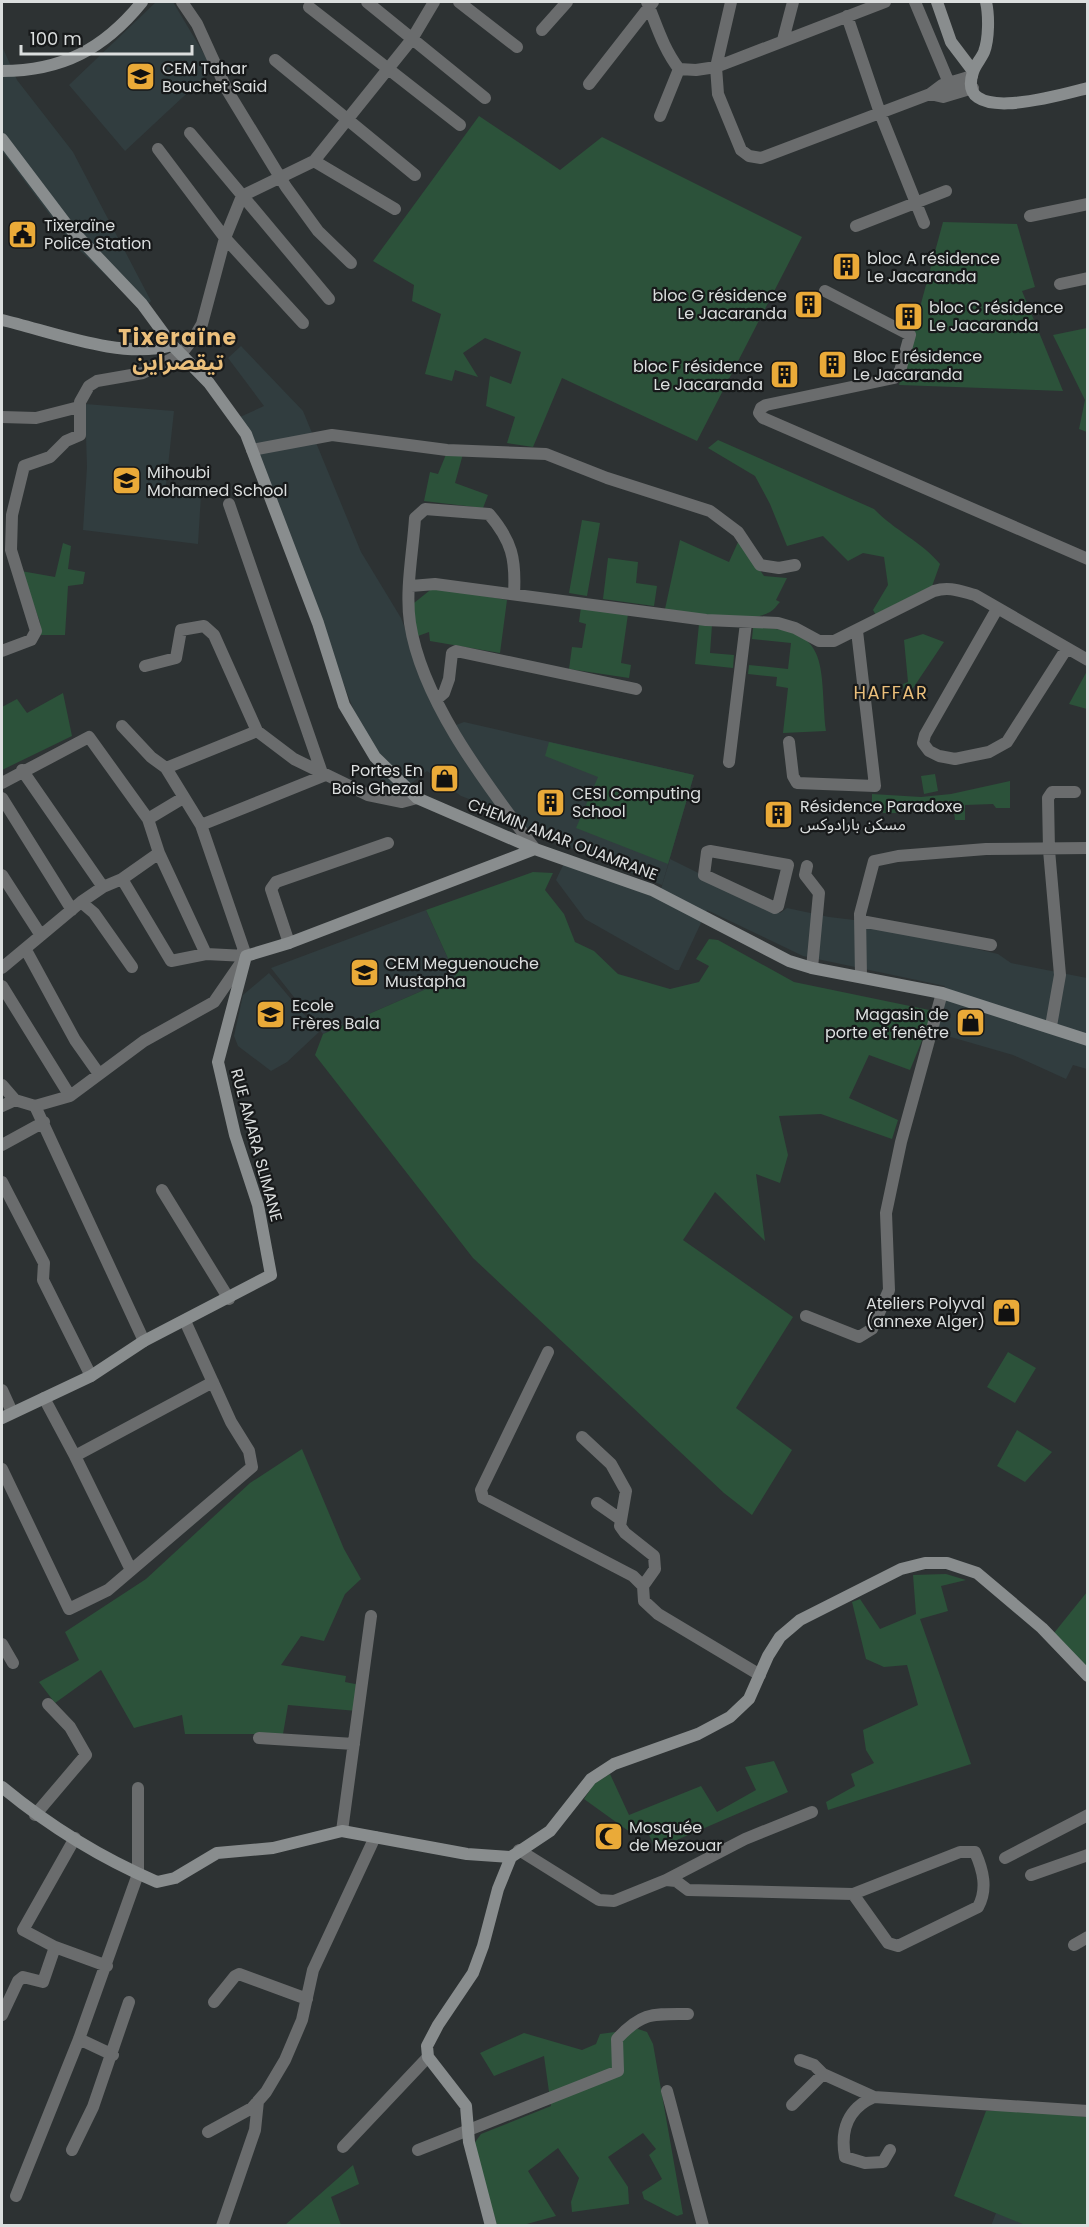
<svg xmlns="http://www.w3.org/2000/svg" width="1089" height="2227" font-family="Poppins,'Noto Sans Arabic',sans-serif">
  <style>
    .built { fill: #313d3f }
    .green { fill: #2c523a }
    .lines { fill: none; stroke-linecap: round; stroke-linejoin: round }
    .street { stroke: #6a6c6d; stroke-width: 12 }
    .secondary { stroke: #898d8e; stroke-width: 12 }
    .labels { text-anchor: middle; stroke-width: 4.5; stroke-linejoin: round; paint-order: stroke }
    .poi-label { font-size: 16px; fill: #dbdede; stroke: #17191a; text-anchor: start }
    .street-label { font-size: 16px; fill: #dbdede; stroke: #17191a }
    .neighbourhood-label { font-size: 18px; letter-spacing: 1.5px; fill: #ebbf7b; stroke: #17191a }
    .district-label { font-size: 22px; font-weight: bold; letter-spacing: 1.5px; fill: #ebbf7b; stroke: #17191a }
  </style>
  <rect width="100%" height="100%" fill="#2d3233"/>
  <path class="built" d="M 156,2 L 173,2 L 213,69 L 125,151 L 69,85 Z
    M 2,46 L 17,80 L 73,152 L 151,301 L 142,310 L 68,239 L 2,151 Z
    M 241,346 L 303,411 L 361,552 L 401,618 L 432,696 L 456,725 L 464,722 L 694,775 L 662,885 L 526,830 L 507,813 L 461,796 L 427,771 L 389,801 L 240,417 L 264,406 L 228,358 Z
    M 85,404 L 174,411 L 165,494 L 201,495 L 198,544 L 83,530 L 87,467 Z
    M 670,859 L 780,913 L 787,908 L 829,917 L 854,920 L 998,954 L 1011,963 L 1087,978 L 1087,1069 L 1073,1065 L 1066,1079 L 1013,1055 L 930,1031 L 945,986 L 803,956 L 707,910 L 679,970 L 675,970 L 585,919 L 556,880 L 565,861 L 658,899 Z
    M 426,910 L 456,976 L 323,1034 L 271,968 Z
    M 269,973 L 319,1032 L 287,1062 L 271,1071 L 238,1046 L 234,1036 L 243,995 Z
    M 996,2213 L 1026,2225 L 991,2226 Z"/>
  <path class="green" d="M 479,116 L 560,170 L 602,137 L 802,237 L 697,441 L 562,378 L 533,447 L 507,443 L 515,417 L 486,406 L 490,376 L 511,384 L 521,352 L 485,338 L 463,353 L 478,377 L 455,370 L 452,381 L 425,374 L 441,314 L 412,301 L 414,285 L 373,261 Z
    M 943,222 L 1017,224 L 1035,287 L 1022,291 L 1063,391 L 899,385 Z
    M 1087,328 L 1088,328 L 1087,432 L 1079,429 L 1085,400 L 1053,335 Z
    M 718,440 L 874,509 C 894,530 922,542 940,564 L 931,589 L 877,617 L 873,610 L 888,585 L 884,557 L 863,553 L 848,561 L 823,536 L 787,546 L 770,504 L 755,476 L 708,448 Z
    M 447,452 L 463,454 L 455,483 L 488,495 L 483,508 L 424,501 L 430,472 L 438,474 Z
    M 582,520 L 600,523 L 587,596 L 569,593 Z
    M 680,540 L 729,562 L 739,540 L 764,576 L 787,578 L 776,600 L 780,602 C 777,605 774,610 770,612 C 748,625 690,612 665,609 Z
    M 63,543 L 71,546 L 68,569 L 85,572 L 83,584 L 68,586 L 65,635 L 41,635 L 40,622 L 21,571 L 55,577 Z
    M 608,558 L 638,562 L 636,583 L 657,586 L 654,606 L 603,599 Z
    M 434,587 L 507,600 L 500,653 L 430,641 L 429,632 L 418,636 L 414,621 L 414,603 Z
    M 581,607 L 628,614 L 621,663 L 631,665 L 629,678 L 569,669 L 572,647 L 582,648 L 586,624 L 579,622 Z
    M 699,624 L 712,625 L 710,653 L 734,655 L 733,668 L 695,664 Z
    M 753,628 C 833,626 819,668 826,731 L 783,733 L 788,688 L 776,686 L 777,677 L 748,674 L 749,665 L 788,669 L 791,643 L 752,639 Z
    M 923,634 L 944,642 L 905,700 L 903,684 L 908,682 L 904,640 Z
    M 1087,671 L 1087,709 L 1069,704 Z
    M 63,693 L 72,736 L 2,770 L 2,707 L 17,699 L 27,713 Z
    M 549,742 L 694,775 L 668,864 L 576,828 L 598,777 L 545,756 Z
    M 935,774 L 938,791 L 924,794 L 921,776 Z
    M 1010,781 L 1010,808 L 996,808 L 993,804 L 965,805 L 965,820 L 955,820 L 954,812 L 924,812 L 923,807 L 903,806 L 902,813 L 883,813 L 882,803 L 872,803 L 872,794 L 921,797 L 951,794 Z
    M 533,872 L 553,873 L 545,890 L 564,914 L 575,942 L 594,951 L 618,974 L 670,989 L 699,982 L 709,966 L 696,959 L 709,939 L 718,940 L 794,982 L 934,1011 L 910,1070 L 869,1055 L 849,1098 L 898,1120 L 892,1139 L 821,1114 L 779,1116 L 788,1155 L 780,1183 L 756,1174 L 765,1241 L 715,1192 L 683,1240 L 793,1317 L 736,1408 L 792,1450 L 752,1515 L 724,1493 L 473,1258 L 315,1055 L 323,1034 L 456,976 L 426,910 Z
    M 1008,1352 L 1036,1368 L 1015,1403 L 987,1387 Z
    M 1017,1430 L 1052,1452 L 1025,1482 L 997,1466 Z
    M 302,1449 L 344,1549 L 361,1579 L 345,1594 L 324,1641 L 301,1636 L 281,1665 L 346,1676 L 345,1682 L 360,1685 L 357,1711 L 288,1705 L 283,1734 L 185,1734 L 182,1715 L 134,1728 L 101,1670 L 55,1703 L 39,1682 L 79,1660 L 65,1632 L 146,1579 L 250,1483 Z
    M 946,1574 L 966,1580 L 941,1586 L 948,1611 L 920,1619 L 971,1764 L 828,1810 L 826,1802 L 855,1786 L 851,1774 L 874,1763 L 866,1750 L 863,1730 L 918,1705 L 907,1665 L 884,1667 L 866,1659 L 852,1602 L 860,1599 L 880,1629 L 916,1614 L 913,1575 Z
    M 1087,1592 L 1087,1667 L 1054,1633 Z
    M 774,1761 L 788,1792 L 656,1849 L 647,1831 L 634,1835 L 584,1799 L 594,1784 L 610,1774 L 629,1815 L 701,1786 L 717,1812 L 756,1790 L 745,1767 Z
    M 638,2029 L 647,2032 L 653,2044 L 683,2214 L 677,2216 L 644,2199 L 642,2192 L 662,2179 L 649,2155 L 656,2149 L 643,2133 L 608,2157 L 628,2187 L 629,2204 L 572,2212 L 571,2202 L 579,2178 L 558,2148 L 528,2171 L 556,2216 L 523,2225 L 497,2225 L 473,2145 L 481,2134 L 551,2106 L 544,2056 L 494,2076 L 480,2053 L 524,2033 L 582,2050 L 596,2044 L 600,2034 Z
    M 986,2111 L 1031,2111 L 1087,2117 L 1087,2225 L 1025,2225 L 954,2196 Z
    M 353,2165 L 359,2184 L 331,2197 L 341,2225 L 285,2225 Z"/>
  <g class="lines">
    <path class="street" d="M 182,2 L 197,24 L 227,90 L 286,187 L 318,231 L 351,263
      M 367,2 L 485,98
      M 459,2 L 517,47
      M 647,2 C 657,26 663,48 679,69 L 696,70 L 716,67 L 885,2
      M 731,2 L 716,67 L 718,94 L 741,150 L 749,156 L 761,158 L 930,94 L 942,85 L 972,76
      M 915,2 L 949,83
      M 309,7 L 460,125
      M 847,16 L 880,113 L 924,223
      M 542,30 L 567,2
      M 783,40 L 793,2
      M 275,60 L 415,175
      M 589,84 L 653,2
      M 930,94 L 943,97 L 973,88
      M 660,116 L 679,69
      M 190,133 L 329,299
      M 158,149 L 225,238 L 303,323
      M 314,161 L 395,209
      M 1030,216 L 1088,204
      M 856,226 L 946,191
      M 1060,284 L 1088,278
      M 825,291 L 910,335 L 900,371 L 894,378 L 766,405 L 761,408 L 759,413 L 763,418 L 1088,559
      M 2,417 L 36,418 L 79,407
      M 252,450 L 332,435 L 447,450 L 546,454 L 607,478 L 710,511 L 738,532 L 760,565 L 779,568 L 795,565
      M 411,586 L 435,584 L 706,620 L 778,623 L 795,628 L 819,641 L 834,641 L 934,591 C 949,586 960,591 975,595 L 1088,660
      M 514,594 C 516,559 512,541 489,514 L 425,509 L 415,518 C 413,551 405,590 410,623 C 422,702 488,786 535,849
      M 997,609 L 925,735 L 923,743 L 929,751 L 939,756 L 955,759 L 989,752 L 1007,742 L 1067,648
      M 2,651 L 31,640 L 36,631 L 11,550 L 12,515 L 24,466 L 50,457 L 66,441 L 80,435 L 80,402 L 89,386 L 97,381 L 143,373 L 181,354 L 195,336 L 202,324 L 225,238 L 242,196 L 314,161 L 412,39 L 434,2
      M 145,666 L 176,658 L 181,630 L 204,626 L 214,635 L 257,731 L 294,759 L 368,795 L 402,802 L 417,798
      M 437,699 L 444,693 L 449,679 L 452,653 L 456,651 L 636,689
      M 122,726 L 151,757 L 166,768 L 201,825 L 246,956
      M 789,742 L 793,776 L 797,783 L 875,786 L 857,631
      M 729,762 L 746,623
      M 166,768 L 257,731
      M 22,770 L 103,887
      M 2,783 L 89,737 L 148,819 L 159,853 L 206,954
      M 2,798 L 72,910
      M 148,819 L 183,798
      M 201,825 L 323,776 L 229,504
      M 710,851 L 788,865 L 778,906 L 775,908 L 704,875 L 707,852 Z
      M 807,866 L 805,875 L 819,893 L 812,968
      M 2,875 L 40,934
      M 122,879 L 171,961 L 206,954 L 246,956
      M 81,902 L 94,913 L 132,967
      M 861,921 L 991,945
      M 289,943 L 271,889 L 276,882 L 388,843
      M 26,950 L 75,1040 L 99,1074
      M 2,968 L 81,902 L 103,887 L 122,879 L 159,853
      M 861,977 L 860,914 L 874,861 L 898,856 L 986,849 L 1088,848
      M 2,986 L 70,1096
      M 1051,1026 L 1060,975 L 1049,850 L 1048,798 L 1052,792 L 1075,792
      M 2,1085 L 15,1100
      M 2,1106 L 15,1100 L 35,1106 L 70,1096 L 144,1041 L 214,1002 L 245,957
      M 35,1106 L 144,1341
      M 2,1145 L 44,1122
      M 2,1182 L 44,1263 L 43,1280 L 91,1376
      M 162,1190 L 229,1299
      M 806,1316 L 859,1337 L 872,1329 L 889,1290 L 886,1213 L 901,1142 L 942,993
      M 548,1352 L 481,1490 L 483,1498 L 633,1576 L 643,1586 L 644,1601 L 658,1614 L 760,1675
      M 2,1390 L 12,1412
      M 44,1398 L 75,1456 L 213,1382
      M 582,1437 L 611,1464 L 626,1491 L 620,1526 L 625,1533 L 654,1556 L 655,1569 L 643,1586
      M 75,1456 L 131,1570
      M 2,1469 L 69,1609 L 108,1590 L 252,1467 L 249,1451 L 231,1422 L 185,1321
      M 597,1503 L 620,1519
      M 2,1644 L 13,1663
      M 259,1738 L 354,1744
      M 35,1815 L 86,1755 L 70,1727 L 48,1704
      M 342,1831 L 371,1616
      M 519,1850 L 599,1900 L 614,1901 L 666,1880 L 676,1881 L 688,1890 L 853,1894 L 960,1852 L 975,1852 C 983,1870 988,1889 978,1907 L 898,1946 L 888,1943 L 853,1894
      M 1005,1858 L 1088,1815
      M 1031,1875 L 1088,1855
      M 666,1880 L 745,1839 L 812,1812
      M 1074,1945 L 1088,1937
      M 55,1947 L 23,1930 L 75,1838
      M 214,2002 L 235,1976 L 239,1974 L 307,1999
      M 2,2015 L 18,1981 L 23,1977 L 43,1982 L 55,1947 L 107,1966
      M 79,2039 L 113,2055
      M 800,2060 L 814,2065 L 823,2074
      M 667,2091 L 703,2226
      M 792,2105 L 823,2074 L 874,2097
      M 208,2132 L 252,2108 L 266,2092 L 285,2060 L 302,2020 L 313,1970 L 375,1837
      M 343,2147 L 428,2057
      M 72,2150 L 93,2107 L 129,2002
      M 418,2150 L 618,2071 L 617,2039 C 642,2012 652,2014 688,2014
      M 890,2150 L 883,2162 L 865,2163 L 845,2157 C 840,2130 848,2108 874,2097 L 1088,2111
      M 16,2196 L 79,2039 L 138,1874 L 138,1788
      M 222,2226 L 255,2130 L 258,2101"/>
    <path class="secondary" d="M 937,2 L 951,42 L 973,71
      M 986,2 C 989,15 989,39 984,52 C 981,59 975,65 973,72 C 954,128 1067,93 1088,88
      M 2,71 C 62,71 104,49 142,2
      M 2,139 L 67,225 L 142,304 L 172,345 L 209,383 L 246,434 L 318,623 L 344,705 L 375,757 L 417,798 L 535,849 L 652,890 L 789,961 L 812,968 L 942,993 L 1088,1040
      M 2,320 C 53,332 122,360 172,345
      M 2,1418 L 91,1376 L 144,1341 L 271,1275 L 258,1205 L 235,1135 L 218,1062 L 246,956 L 289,943 L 535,849
      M 2,1787 C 48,1825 101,1858 157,1882 L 175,1878 L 217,1853 L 273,1848 L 342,1831 L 467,1854 L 511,1857 L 550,1831 L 591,1779 L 614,1764 L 698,1734 L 730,1717 L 749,1699 L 768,1656 L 780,1637 L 800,1620 L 901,1569 L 925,1563 L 947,1563 L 977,1573 L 1042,1628 L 1088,1676
      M 491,2226 L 469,2142 L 466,2106 L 428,2057 L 427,2046 L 438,2025 L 473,1973 L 483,1946 L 498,1889 L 511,1857"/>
  </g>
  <defs>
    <symbol id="school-square" viewBox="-11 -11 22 22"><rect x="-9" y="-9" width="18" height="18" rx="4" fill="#eaaa38" stroke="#17191a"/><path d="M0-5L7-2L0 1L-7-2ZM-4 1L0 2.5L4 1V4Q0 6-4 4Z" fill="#111"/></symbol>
    <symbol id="civic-square" viewBox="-11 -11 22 22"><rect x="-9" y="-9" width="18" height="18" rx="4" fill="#eaaa38" stroke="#17191a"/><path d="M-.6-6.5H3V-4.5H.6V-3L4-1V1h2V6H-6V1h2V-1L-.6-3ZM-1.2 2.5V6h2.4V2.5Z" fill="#111"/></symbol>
    <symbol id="building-square" viewBox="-11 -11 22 22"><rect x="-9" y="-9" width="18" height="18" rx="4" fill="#eaaa38" stroke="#17191a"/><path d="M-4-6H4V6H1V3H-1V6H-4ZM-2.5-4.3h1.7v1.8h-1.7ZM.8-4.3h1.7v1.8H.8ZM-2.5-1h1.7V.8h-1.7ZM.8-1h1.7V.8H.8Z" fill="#111"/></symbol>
    <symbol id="shop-square" viewBox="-11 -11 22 22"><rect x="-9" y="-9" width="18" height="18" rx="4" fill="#eaaa38" stroke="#17191a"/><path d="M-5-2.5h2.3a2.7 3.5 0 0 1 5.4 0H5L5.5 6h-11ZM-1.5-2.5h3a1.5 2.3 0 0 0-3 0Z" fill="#111"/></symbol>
    <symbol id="mosque-square" viewBox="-11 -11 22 22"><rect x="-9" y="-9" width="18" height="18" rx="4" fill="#eaaa38" stroke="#17191a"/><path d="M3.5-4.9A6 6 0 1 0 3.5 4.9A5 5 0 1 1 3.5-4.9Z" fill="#111"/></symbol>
  </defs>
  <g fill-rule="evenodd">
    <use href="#school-square" x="124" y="60" width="33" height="33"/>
    <use href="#civic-square" x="6" y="218" width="33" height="33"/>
    <use href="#building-square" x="830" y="250" width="33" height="33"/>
    <use href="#building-square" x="792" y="288" width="33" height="33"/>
    <use href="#building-square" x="892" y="300" width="33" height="33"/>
    <use href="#building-square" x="816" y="348" width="33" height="33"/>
    <use href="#building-square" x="768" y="358" width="33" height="33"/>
    <use href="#school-square" x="110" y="464" width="33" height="33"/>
    <use href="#shop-square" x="428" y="762" width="33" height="33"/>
    <use href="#building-square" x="534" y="786" width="33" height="33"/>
    <use href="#building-square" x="762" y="798" width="33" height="33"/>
    <use href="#school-square" x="348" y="956" width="33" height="33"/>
    <use href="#school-square" x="254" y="998" width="33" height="33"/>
    <use href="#shop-square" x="954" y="1006" width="33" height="33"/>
    <use href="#shop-square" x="990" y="1296" width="33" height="33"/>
    <use href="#mosque-square" x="592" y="1820" width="33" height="33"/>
  </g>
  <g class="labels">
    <g class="poi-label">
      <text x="162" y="74">CEM Tahar<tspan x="162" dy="18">Bouchet Said</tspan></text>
      <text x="44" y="231">Tixeraïne<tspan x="44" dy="18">Police Station</tspan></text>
      <text x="867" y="264">bloc A résidence<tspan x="867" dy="18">Le Jacaranda</tspan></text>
      <text x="787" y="301" text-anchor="end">bloc G résidence<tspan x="787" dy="18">Le Jacaranda</tspan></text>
      <text x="929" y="313">bloc C résidence<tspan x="929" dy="18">Le Jacaranda</tspan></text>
      <text x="853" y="362">Bloc E résidence<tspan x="853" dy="18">Le Jacaranda</tspan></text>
      <text x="763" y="372" text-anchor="end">bloc F résidence<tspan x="763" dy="18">Le Jacaranda</tspan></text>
      <text x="147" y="478">Mihoubi<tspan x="147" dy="18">Mohamed School</tspan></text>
      <text x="423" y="776" text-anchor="end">Portes En<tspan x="423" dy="18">Bois Ghezal</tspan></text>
      <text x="572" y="799">CESI Computing<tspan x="572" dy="18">School</tspan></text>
      <text x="800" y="812">Résidence Paradoxe<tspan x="800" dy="18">مسكن بارادوكس</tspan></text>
      <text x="385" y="969">CEM Meguenouche<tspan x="385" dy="18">Mustapha</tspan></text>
      <text x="292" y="1011">Ecole<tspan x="292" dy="18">Frères Bala</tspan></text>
      <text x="949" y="1020" text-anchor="end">Magasin de<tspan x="949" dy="18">porte et fenêtre</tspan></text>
      <text x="985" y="1309" text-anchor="end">Ateliers Polyval<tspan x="985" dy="18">(annexe Alger)</tspan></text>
      <text x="629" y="1833">Mosquée<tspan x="629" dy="18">de Mezouar</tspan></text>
    </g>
    <g class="street-label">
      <text transform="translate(563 839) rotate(21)" y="6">CHEMIN AMAR OUAMRANE</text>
      <text transform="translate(257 1145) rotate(75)" y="6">RUE AMARA SLIMANE</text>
    </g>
    <g class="neighbourhood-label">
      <text x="891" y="699">HAFFAR</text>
    </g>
    <g class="district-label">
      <text x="178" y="345">Tixeraïne<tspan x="178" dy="25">تيقصراين</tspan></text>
    </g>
  </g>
  <rect width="1089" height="2227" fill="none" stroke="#dbdede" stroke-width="6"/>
  <path d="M21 45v9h171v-9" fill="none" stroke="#dbdede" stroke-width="3"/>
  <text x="30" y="45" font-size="18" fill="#dbdede" stroke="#17191a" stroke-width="4.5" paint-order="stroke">100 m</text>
</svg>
